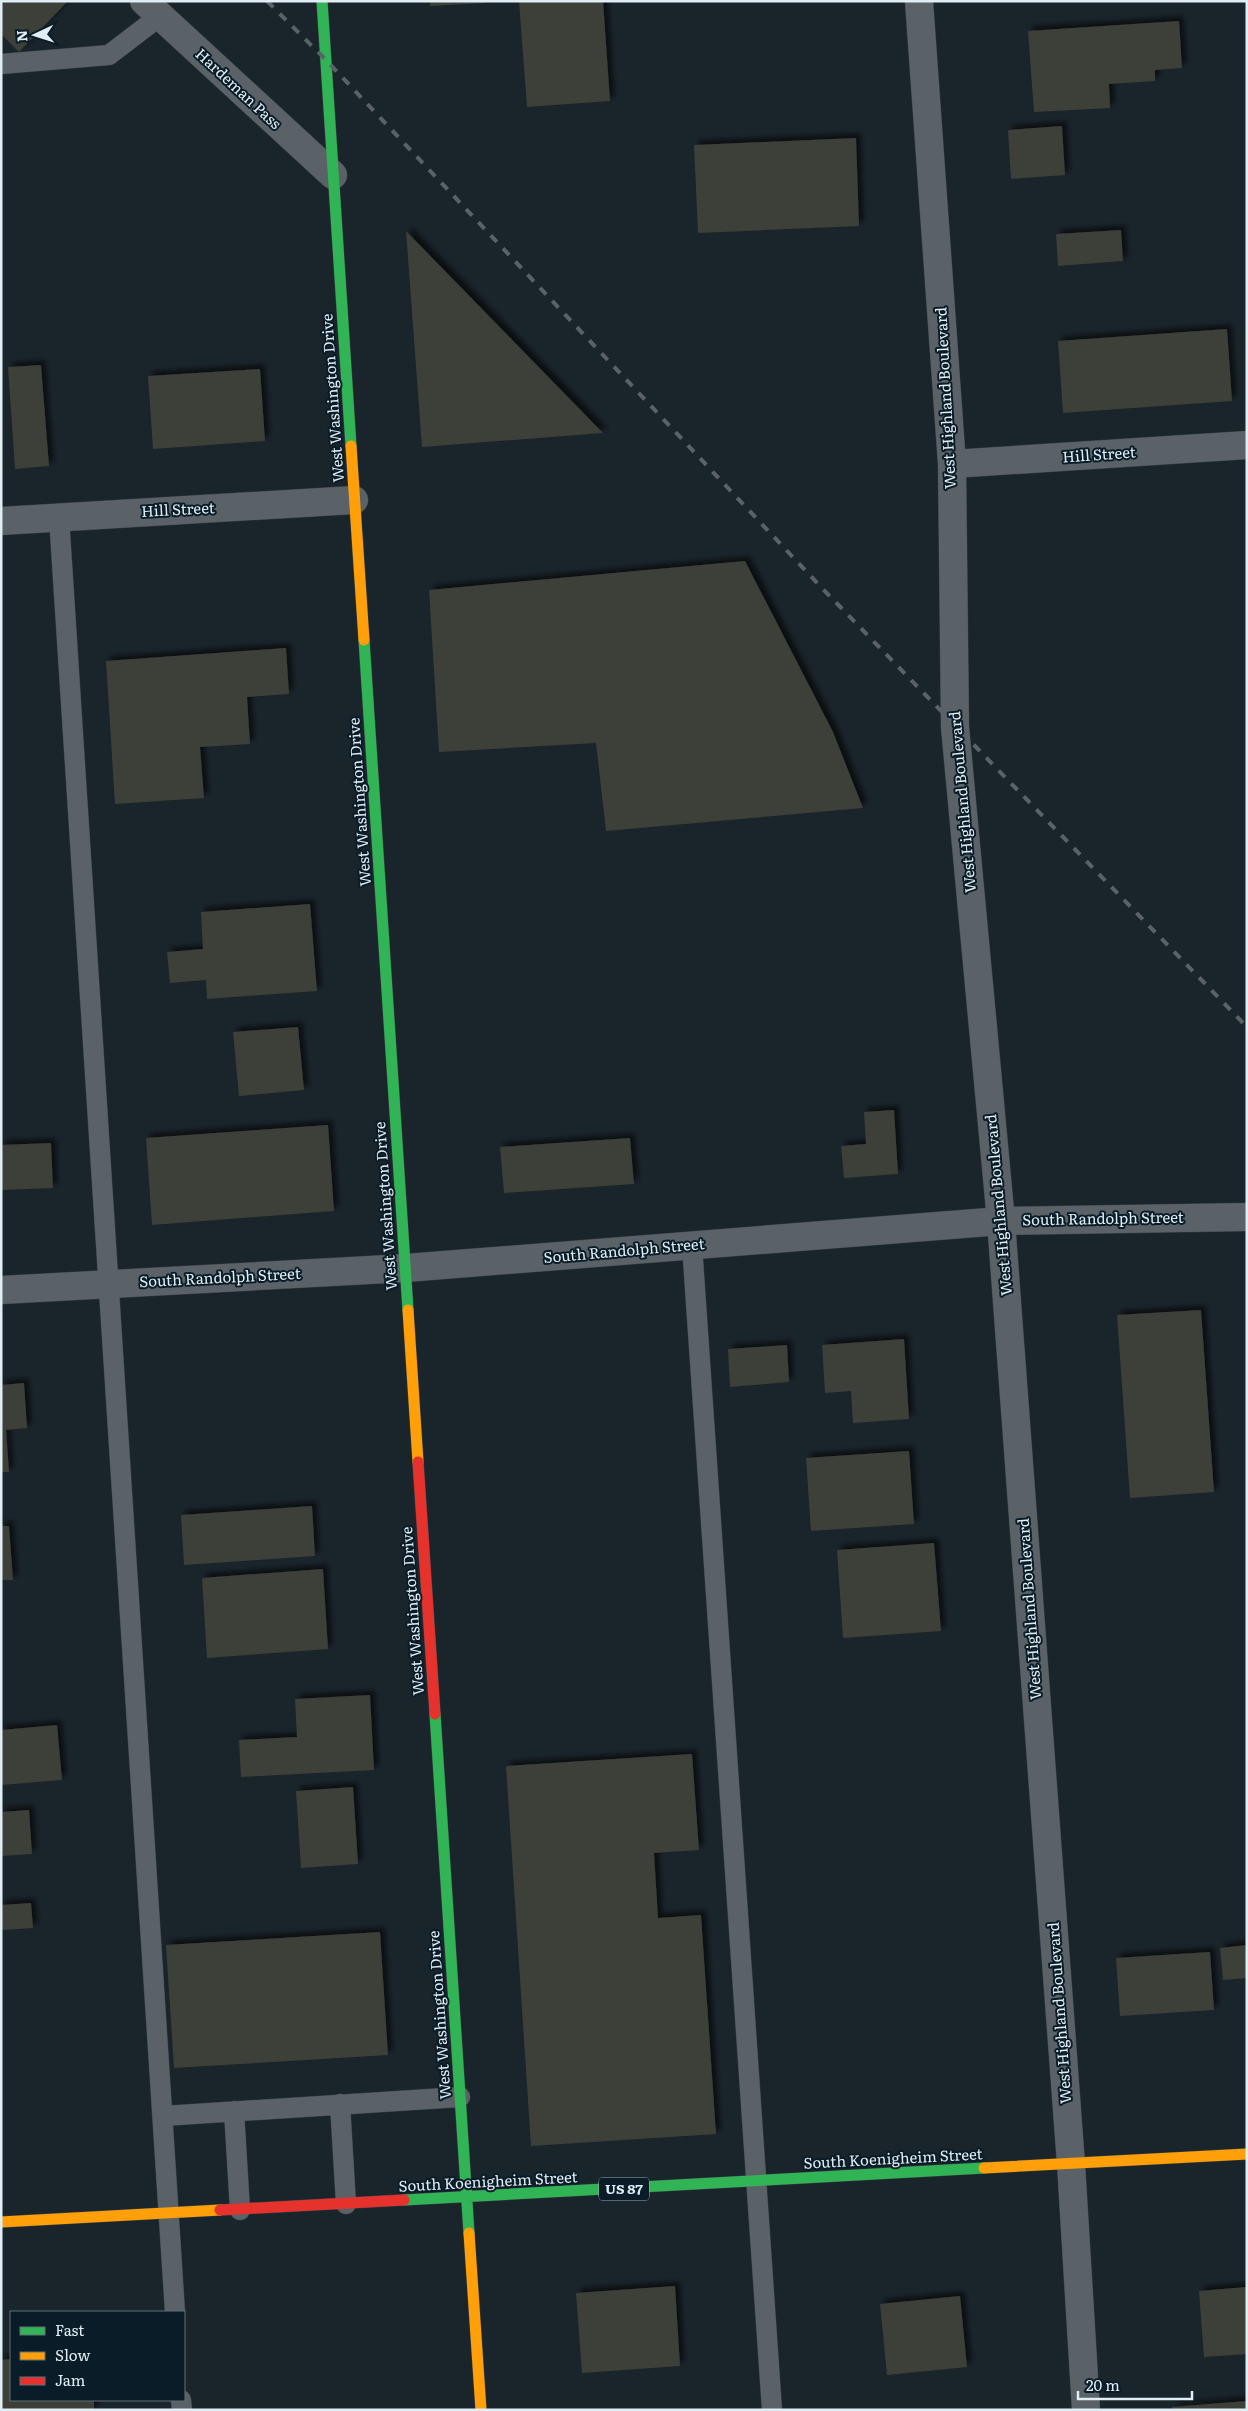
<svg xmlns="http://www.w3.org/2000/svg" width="1248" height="2411" font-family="Literata,serif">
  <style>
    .building { fill: #3c3f38; filter: url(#shadow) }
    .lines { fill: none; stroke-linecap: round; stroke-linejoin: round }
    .lane-casing { stroke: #363e44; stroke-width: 21 }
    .street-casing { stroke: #363e44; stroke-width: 29 }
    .fast-casing { stroke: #363e44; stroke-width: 12 }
    .slow-casing { stroke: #363e44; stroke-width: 12 }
    .jam-casing { stroke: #363e44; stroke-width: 12 }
    .lane { stroke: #5a6167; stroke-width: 20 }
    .street { stroke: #5a6167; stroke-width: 28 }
    .fast { stroke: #30b455; stroke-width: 11 }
    .slow { stroke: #ff9f0a; stroke-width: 11 }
    .jam { stroke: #e5322d; stroke-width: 11 }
    .rail { stroke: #5b6267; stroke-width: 4; stroke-dasharray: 9 9; stroke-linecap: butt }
    .labels { text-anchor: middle; stroke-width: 4; stroke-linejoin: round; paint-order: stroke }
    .shield { fill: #0a1c27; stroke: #a0aeb7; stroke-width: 1 }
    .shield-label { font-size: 14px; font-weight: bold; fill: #e1edf5 }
    .street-label { font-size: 15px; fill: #e1edf5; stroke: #0a1c27 }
  </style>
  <defs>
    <filter id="shadow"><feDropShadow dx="4.5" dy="-4.5" stdDeviation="2.5" flood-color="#0009"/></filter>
  </defs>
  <rect width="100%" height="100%" fill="#1a242b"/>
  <path class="building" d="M 1,1 L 68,1 L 19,52 L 1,34 Z
    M 430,1 L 485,1 L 485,3 L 430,6 Z
    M 519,1 L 603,1 L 610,101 L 527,107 Z
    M 1179,21 L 1182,68 L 1155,70 L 1155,81 L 1109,84 L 1110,108 L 1034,112 L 1028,31 Z
    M 1062,126 L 1065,175 L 1011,179 L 1008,130 Z
    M 856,138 L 859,226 L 698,233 L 694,145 Z
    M 1121,230 L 1123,261 L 1058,266 L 1056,234 Z
    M 406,231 L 603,433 L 422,447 Z
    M 1227,329 L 1232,401 L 1063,413 L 1058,341 Z
    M 41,365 L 49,466 L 15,469 L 8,367 Z
    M 260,369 L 265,441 L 153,449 L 148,376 Z
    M 745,561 L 833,732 L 863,808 L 606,831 L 596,743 L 439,752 L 429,590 Z
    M 286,648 L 289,694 L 247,697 L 250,744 L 200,747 L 204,798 L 115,804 L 106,661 Z
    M 310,904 L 317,991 L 207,999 L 206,980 L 170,983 L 167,952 L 203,949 L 201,912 Z
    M 298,1027 L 304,1090 L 239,1096 L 233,1032 Z
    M 894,1110 L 898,1174 L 844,1178 L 841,1146 L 866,1144 L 864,1112 Z
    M 328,1125 L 334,1211 L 152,1225 L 146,1138 Z
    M 630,1138 L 634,1184 L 504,1193 L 500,1147 Z
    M 51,1143 L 53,1188 L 1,1190 L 1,1145 Z
    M 1201,1310 L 1214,1492 L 1130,1498 L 1117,1315 Z
    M 904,1339 L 909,1419 L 853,1423 L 851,1391 L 825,1393 L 822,1345 Z
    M 787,1345 L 789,1382 L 730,1387 L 728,1349 Z
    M 24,1383 L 27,1428 L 6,1430 L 9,1472 L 1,1472 L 1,1385 Z
    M 909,1451 L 914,1524 L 811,1531 L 806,1458 Z
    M 312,1506 L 315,1556 L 184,1565 L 181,1515 Z
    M 1,1526 L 9,1526 L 13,1580 L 1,1580 Z
    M 934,1543 L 941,1631 L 843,1638 L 837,1550 Z
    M 323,1569 L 328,1649 L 207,1658 L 202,1578 Z
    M 370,1695 L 374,1770 L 241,1777 L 239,1740 L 297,1737 L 295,1699 Z
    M 57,1725 L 62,1780 L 1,1785 L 1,1730 Z
    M 692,1754 L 699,1850 L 654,1853 L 658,1918 L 701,1915 L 716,2134 L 531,2146 L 506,1766 Z
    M 353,1787 L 358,1864 L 301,1868 L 296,1791 Z
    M 29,1810 L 32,1854 L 1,1856 L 1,1812 Z
    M 31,1903 L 33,1928 L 1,1930 L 1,1905 Z
    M 380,1932 L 388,2055 L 174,2068 L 166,1945 Z
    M 1247,1945 L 1247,1978 L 1223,1980 L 1220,1948 Z
    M 1210,1952 L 1214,2010 L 1120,2016 L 1116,1958 Z
    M 675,2286 L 680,2366 L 582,2373 L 576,2293 Z
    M 1247,2287 L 1247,2354 L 1204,2357 L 1199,2291 Z
    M 960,2296 L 967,2367 L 887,2375 L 880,2304 Z
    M 11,2359 L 11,2400 L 94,2400 L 94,2410 L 1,2410 L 1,2360 Z
    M 1247,2401 L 1247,2410 L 1172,2410 L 1172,2407 Z"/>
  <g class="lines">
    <defs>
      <path id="lane" d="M 1,64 L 109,55 L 160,16
        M 59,517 L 175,2312
        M 692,1245 L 772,2410
        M 340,2104 L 346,2204
        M 234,2111 L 240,2210
        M 163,2116 L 460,2097
        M 181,2400 L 182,2410"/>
      <path id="street" d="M 144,1 L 333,175
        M 919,1 L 952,464 L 955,727 L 1001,1221 L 1071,2164 L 1086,2410
        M 952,464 L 1247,445
        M 1,521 L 354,500
        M 1,1290 L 406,1268 L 1001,1221 L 1247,1217"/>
      <path id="fast" d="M 322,1 L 351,446
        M 364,640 L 408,1310
        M 435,1714 L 469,2233
        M 404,2200 L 984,2168"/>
      <path id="slow" d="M 351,446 L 364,640
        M 408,1310 L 418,1462
        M 984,2168 L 1247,2154
        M 1,2222 L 220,2210
        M 469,2233 L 481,2410"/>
      <path id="jam" d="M 418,1462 L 435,1714
        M 220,2210 L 404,2200"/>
    </defs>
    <use href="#lane" class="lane-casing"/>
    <use href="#street" class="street-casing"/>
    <use href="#fast" class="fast-casing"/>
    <use href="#slow" class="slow-casing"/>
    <use href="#jam" class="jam-casing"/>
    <use href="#lane" class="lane"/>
    <use href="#street" class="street"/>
    <use href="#fast" class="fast"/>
    <use href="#slow" class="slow"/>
    <use href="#jam" class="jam"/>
    <path class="rail" d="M 267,1 L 326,60 L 820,586 L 1247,1027"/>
  </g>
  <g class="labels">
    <rect class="shield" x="599" y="2177.5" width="50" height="23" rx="4"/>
    <g class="shield-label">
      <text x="624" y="2194">US 87</text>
    </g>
    <g class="street-label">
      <text transform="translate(238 89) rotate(43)" y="5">Hardeman Pass</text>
      <text transform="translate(333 398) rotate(-94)" y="5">West Washington Drive</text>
      <text transform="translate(946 398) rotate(-93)" y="5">West Highland Boulevard</text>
      <text transform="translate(1099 455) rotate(-4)" y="5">Hill Street</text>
      <text transform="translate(178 510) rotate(-3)" y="5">Hill Street</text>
      <text transform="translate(360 802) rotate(-94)" y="5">West Washington Drive</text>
      <text transform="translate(963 802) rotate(-95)" y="5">West Highland Boulevard</text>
      <text transform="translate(999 1205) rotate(-95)" y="5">West Highland Boulevard</text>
      <text transform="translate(386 1206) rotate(-94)" y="5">West Washington Drive</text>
      <text transform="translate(1103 1219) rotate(-1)" y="5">South Randolph Street</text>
      <text transform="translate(624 1251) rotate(-5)" y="5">South Randolph Street</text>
      <text transform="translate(220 1278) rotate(-3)" y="5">South Randolph Street</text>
      <text transform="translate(1030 1609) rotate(-94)" y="5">West Highland Boulevard</text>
      <text transform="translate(413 1611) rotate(-94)" y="5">West Washington Drive</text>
      <text transform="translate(1060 2013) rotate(-94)" y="5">West Highland Boulevard</text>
      <text transform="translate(440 2015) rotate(-94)" y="5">West Washington Drive</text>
      <text transform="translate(893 2159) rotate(-3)" y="5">South Koenigheim Street</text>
      <text transform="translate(488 2182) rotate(-3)" y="5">South Koenigheim Street</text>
    </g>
  </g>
  <rect width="1248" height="2411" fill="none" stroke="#e1edf5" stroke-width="5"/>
  <rect x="10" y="2311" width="175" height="90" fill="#0a1c27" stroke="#607079"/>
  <rect x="20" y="2327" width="25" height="8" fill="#30b455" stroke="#607079"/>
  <text x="55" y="2336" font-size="15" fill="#e1edf5">Fast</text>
  <rect x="20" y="2352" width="25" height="8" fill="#ff9f0a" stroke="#607079"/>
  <text x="55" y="2361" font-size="15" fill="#e1edf5">Slow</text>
  <rect x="20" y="2377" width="25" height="8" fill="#e5322d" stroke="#607079"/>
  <text x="55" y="2386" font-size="15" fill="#e1edf5">Jam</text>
  <g transform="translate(35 35) rotate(266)" stroke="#0a1c27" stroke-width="4" paint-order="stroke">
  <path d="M0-4L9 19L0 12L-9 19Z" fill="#e1edf5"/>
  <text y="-8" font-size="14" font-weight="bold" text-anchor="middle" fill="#e1edf5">N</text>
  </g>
  <path d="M1078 2391v8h114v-8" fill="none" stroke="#e1edf5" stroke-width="2.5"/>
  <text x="1086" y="2391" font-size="15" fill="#e1edf5" stroke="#0a1c27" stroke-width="4" paint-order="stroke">20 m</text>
</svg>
